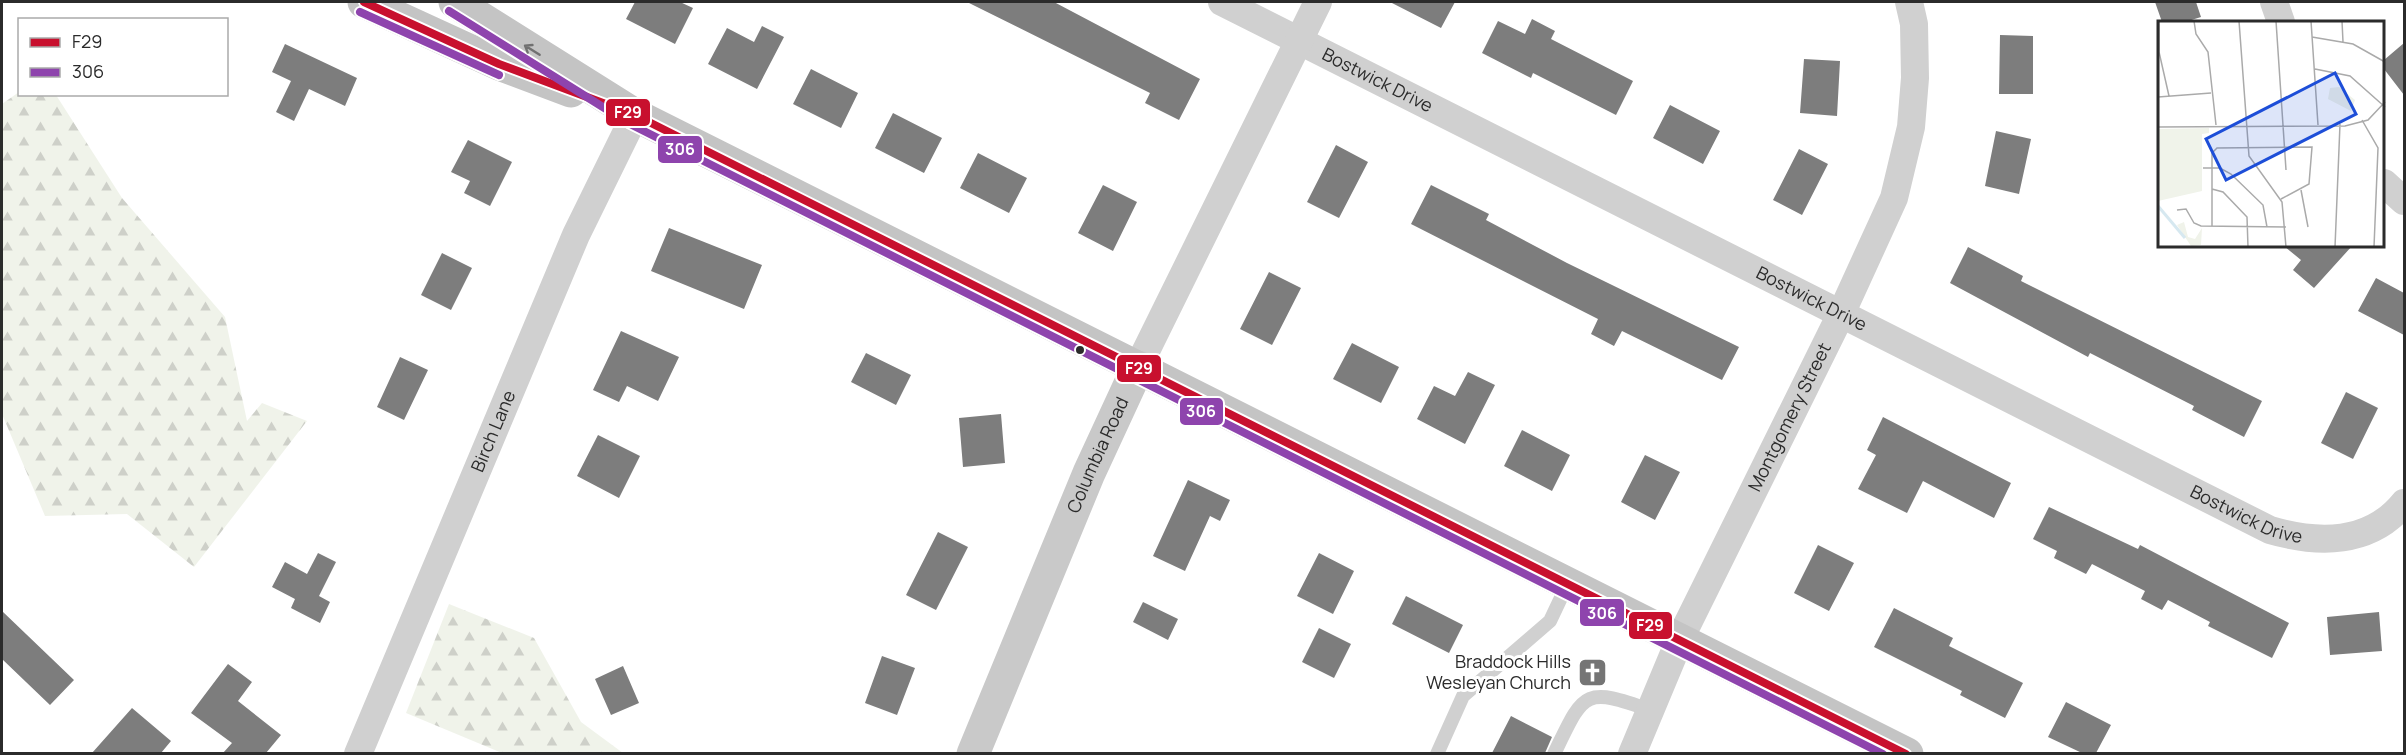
<svg xmlns="http://www.w3.org/2000/svg" width="2406" height="755" font-family="Manrope,sans-serif">
  <style>
    .forest { fill: url(#forest-firs) }
    .building { fill: #7d7d7d }
    .lines { fill: none; stroke-linecap: round; stroke-linejoin: round }
    .lane { stroke: #d0d0d0; stroke-width: 14 }
    .street { stroke: #d0d0d0; stroke-width: 28 }
    .secondary { stroke: #c9c9c9; stroke-width: 33 }
    .primary { stroke: #c4c4c4; stroke-width: 33 }
    .bus-1-casing { stroke: #fff; stroke-width: 12 }
    .bus-2-casing { stroke: #fff; stroke-width: 12 }
    .bus-1 { stroke: #c8102e; stroke-width: 8 }
    .bus-2 { stroke: #8e44ad; stroke-width: 8 }
    .oneway { stroke: #707070 }
    .bus-dot { fill: #2b2b2b; stroke: #fff; stroke-width: 2 }
    .labels { text-anchor: middle; stroke-width: 6; stroke-linejoin: round; paint-order: stroke }
    .street-label { font-size: 18px; fill: #2b2b2b; stroke: #fff }
    .poi-label { font-size: 18px; fill: #2b2b2b; stroke: #fff; text-anchor: end }
    .inset-river { fill: none; stroke: #d6e8f0; stroke-width: 3 }
    .inset-road { fill: none; stroke: #aaa; stroke-width: 1.5 }
    .view { fill: #1d4ed8; fill-opacity: 0.15; stroke: #1d4ed8; stroke-width: 3 }
    .inset-edge { fill: none; stroke: #2b2b2b; stroke-width: 3 }
    .line-badge { stroke: #fff; stroke-width: 2 }
    .badge-label { font-size: 16px; text-anchor: middle; font-weight: bold; fill: #fff }
  </style>
  <defs>
    <pattern id="forest-firs" width="22" height="20" patternUnits="userSpaceOnUse" patternTransform="scale(1.5)"><rect width="22" height="20" fill="#f0f3ea"/><path d="M5 1l3.5 6h-7zM16 11l3.5 6h-7z" fill="#ced0c9"/></pattern>
  </defs>
  <rect width="100%" height="100%" fill="#fff"/>
  <path class="forest" d="M 19,92 L 20,94 L 56,95 L 122,198 L 225,317 L 247,421 L 262,403 L 307,421 L 194,567 L 127,514 L 45,516 L 2,414 L 2,104 Z
    M 449,604 L 534,638 L 581,722 L 623,753 L 502,753 L 406,713 Z"/>
  <path class="building" d="M 635,2 L 680,2 L 693,8 L 675,44 L 626,19 Z
    M 967,2 L 1054,2 L 1200,79 L 1179,120 L 1145,103 L 1150,93 Z
    M 1390,2 L 1455,2 L 1441,28 Z
    M 2155,2 L 2196,2 L 2201,17 L 2185,22 L 2162,22 Z
    M 1532,19 L 1555,31 L 1551,39 L 1633,81 L 1616,115 L 1533,73 L 1531,78 L 1482,53 L 1498,21 L 1525,34 Z
    M 762,26 L 784,37 L 757,89 L 708,64 L 727,28 L 754,42 Z
    M 2000,35 L 2033,36 L 2033,94 L 1999,94 Z
    M 2404,43 L 2404,95 L 2384,69 L 2384,60 Z
    M 285,44 L 357,78 L 345,106 L 309,89 L 294,121 L 276,112 L 291,81 L 272,72 Z
    M 1804,59 L 1840,61 L 1837,116 L 1800,113 Z
    M 811,69 L 858,93 L 841,128 L 793,104 Z
    M 1670,105 L 1720,131 L 1703,164 L 1653,138 Z
    M 893,113 L 942,138 L 924,173 L 875,148 Z
    M 1996,131 L 2031,139 L 2019,194 L 1985,186 Z
    M 468,140 L 512,162 L 490,206 L 464,193 L 470,181 L 451,172 Z
    M 1336,145 L 1368,162 L 1339,218 L 1307,202 Z
    M 1799,149 L 1828,164 L 1802,215 L 1773,200 Z
    M 978,153 L 1027,178 L 1009,213 L 960,188 Z
    M 1103,185 L 1137,202 L 1113,251 L 1078,233 Z
    M 1431,185 L 1489,214 L 1486,220 L 1567,263 L 1739,347 L 1722,380 L 1622,331 L 1614,346 L 1591,334 L 1598,319 L 1411,224 Z
    M 669,228 L 762,265 L 744,309 L 651,271 Z
    M 2284,246 L 2352,246 L 2314,288 L 2293,270 L 2301,260 Z
    M 1968,247 L 2023,276 L 2021,281 L 2262,401 L 2244,437 L 2192,410 L 2194,406 L 2090,353 L 2088,357 L 1950,283 Z
    M 442,253 L 472,268 L 451,310 L 421,295 Z
    M 1269,272 L 1301,288 L 1272,345 L 1240,329 Z
    M 2376,278 L 2404,293 L 2404,335 L 2358,311 Z
    M 621,331 L 679,357 L 658,401 L 627,386 L 619,402 L 593,390 Z
    M 1352,343 L 1399,367 L 1381,403 L 1333,379 Z
    M 866,353 L 911,375 L 896,405 L 851,382 Z
    M 400,357 L 428,370 L 404,420 L 377,407 Z
    M 1468,372 L 1495,385 L 1465,444 L 1417,419 L 1434,386 L 1455,396 Z
    M 2346,392 L 2378,408 L 2353,459 L 2321,443 Z
    M 1001,414 L 1005,463 L 963,467 L 959,418 Z
    M 1883,417 L 2011,483 L 1994,518 L 1923,481 L 1907,513 L 1858,489 L 1876,455 L 1867,450 Z
    M 1522,430 L 1570,455 L 1552,491 L 1504,466 Z
    M 598,435 L 640,456 L 619,498 L 577,476 Z
    M 1645,455 L 1680,472 L 1655,520 L 1621,502 Z
    M 1188,480 L 1230,500 L 1220,521 L 1210,516 L 1185,571 L 1153,556 Z
    M 2049,507 L 2138,549 L 2140,545 L 2289,623 L 2272,658 L 2208,626 L 2210,622 L 2168,600 L 2162,610 L 2141,599 L 2145,591 L 2092,564 L 2086,574 L 2054,558 L 2057,551 L 2033,539 Z
    M 938,532 L 968,547 L 936,610 L 906,595 Z
    M 1818,545 L 1854,563 L 1829,611 L 1794,593 Z
    M 318,553 L 336,562 L 319,596 L 330,602 L 320,623 L 291,608 L 295,599 L 272,587 L 285,562 L 307,574 Z
    M 1319,553 L 1354,571 L 1333,614 L 1297,596 Z
    M 1406,596 L 1463,625 L 1449,653 L 1392,624 Z
    M 1143,602 L 1178,619 L 1168,640 L 1133,622 Z
    M 1894,608 L 1953,638 L 1949,646 L 2023,683 L 2005,718 L 1960,695 L 1962,691 L 1874,647 Z
    M 2,611 L 74,680 L 50,705 L 2,659 Z
    M 2379,612 L 2382,651 L 2330,655 L 2327,617 Z
    M 1319,628 L 1351,644 L 1334,678 L 1302,662 Z
    M 882,656 L 915,668 L 897,715 L 865,703 Z
    M 228,664 L 252,682 L 238,701 L 281,735 L 266,753 L 223,753 L 232,743 L 191,713 Z
    M 623,666 L 639,703 L 611,715 L 595,679 Z
    M 2066,702 L 2111,725 L 2096,753 L 2082,753 L 2048,737 Z
    M 132,708 L 171,741 L 161,753 L 92,753 Z
    M 1511,716 L 1552,737 L 1545,753 L 1492,753 Z"/>
  <g class="lines">
    <path class="lane" d="M 1437,754 L 1463,696 L 1550,621 L 1568,583
      M 1554,754 C 1584,692 1583,686 1650,710"/>
    <g class="street">
      <path id="s1" d="M 1222,2 L 2270,530 C 2318,544 2370,545 2404,503"/>
      <path d="M 2274,2 L 2281,22"/>
      <path d="M 2384,183 L 2404,201"/>
      <path d="M 1138,367 L 1318,2"/>
      <path id="s2" d="M 358,754 L 576,235 L 635,115"/>
      <path id="s3" d="M 1632,754 L 1680,639 L 1841,314 L 1894,198 L 1911,127 L 1915,78 L 1914,24 L 1909,2"/>
    </g>
    <path class="secondary" id="s4" d="M 973,754 L 1089,473 L 1138,367"/>
    <path class="primary" d="M 364,2 L 499,64 L 571,91
      M 455,2 L 635,115 L 1907,754"/>
    <defs>
      <path id="bus-1" d="M 364,2 L 499,64 L 635,115 L 1906,754"/>
      <path id="bus-2" d="M 449,11 L 630,124 L 1883,754
        M 360,12 L 499,75"/>
    </defs>
    <use href="#bus-1" class="bus-1-casing"/>
    <use href="#bus-2" class="bus-2-casing"/>
    <use href="#bus-1" class="bus-1"/>
    <use href="#bus-2" class="bus-2"/>
  </g>
  <defs><path id="oneway-shaft" d="M-6 0H5M1.5-3L5.5 0L1.5 3" fill="none" stroke-width="1.6" stroke-linecap="round" stroke-linejoin="round" transform="scale(1.5)"/></defs>
  <use class="oneway" href="#oneway-shaft" transform="translate(532 50) rotate(-148)"/>
  <defs>
    <symbol id="church-square" viewBox="-11 -11 22 22"><rect x="-9" y="-9" width="18" height="18" rx="4" fill="#757575" stroke="#fff"/><path d="M-1.2-6h2.4v3.5h3.3v2.4h-3.3V6h-2.4V-.1h-3.3v-2.4h3.3Z" fill="#fff"/></symbol>
  </defs>
  <g fill-rule="evenodd">
    <use href="#church-square" x="1576" y="656" width="33" height="33"/>
  </g>
  <circle class="bus-dot" cx="1080" cy="350" r="5"/>
  <g class="labels">
    <g class="street-label">
      <text dy="6" stroke="none"><textPath href="#s1" startOffset="174">Bostwick Drive</textPath></text>
      <text dy="6" stroke="none"><textPath href="#s1" startOffset="660">Bostwick Drive</textPath></text>
      <text dy="6" stroke="none"><textPath href="#s3" startOffset="372">Montgomery Street</textPath></text>
      <text dy="6" stroke="none"><textPath href="#s2" startOffset="350">Birch Lane</textPath></text>
      <text dy="6" stroke="none"><textPath href="#s4" startOffset="324">Columbia Road</textPath></text>
      <text dy="6" stroke="none"><textPath href="#s1" startOffset="1146">Bostwick Drive</textPath></text>
    </g>
    <g class="poi-label">
      <text x="1571" y="668">Braddock Hills<tspan x="1571" dy="21">Wesleyan Church</tspan></text>
    </g>
  </g>
  <g transform="translate(2158 21)">
    <rect width="226" height="226" fill="#fff"/>
    <path d="M 181,66 L 197,79 L 193,90 L 170,78 L 172,67 ZM 26,201 L 30,216 L 37,218 L 44,207 L 43,224 L 33,225 L 19,204 Z" fill="#f0f3ea"/>
    <path d="M 51,107 L 51,112 L 44,113 L 44,170 L 0,180 L 0,108 Z" fill="#f0f3ea"/>
    <path class="inset-river" d="M 0,185 L 27,217"/>
    <path class="inset-road" d="M 1,0 L 1,31 L 11,75M 36,0 L 38,13 L 50,31 L 58,104M 81,0 L 91,135 L 124,181 L 128,226M 118,0 L 128,149M 153,0 L 160,104M 184,0 L 185,21M 154,16 L 195,23 L 227,41M 157,48 L 192,55 L 227,86M 0,76 L 53,72M 204,99 L 220,127 L 216,226M 0,106 L 187,105 L 210,99 L 227,81M 45,147 L 62,147 L 73,153 L 105,184 L 109,206M 54,168 L 65,171 L 89,196 L 90,226M 143,169 L 150,206M 19,189 L 28,188 L 36,202 L 43,205 L 128,206M 54,205 L 54,132 L 59,127 L 154,126 L 151,163 L 123,178M 177,226 L 182,103"/>
    <path class="view" d="M 177,52 L 198,93 L 68,159 L 48,118 Z"/>
    <rect width="226" height="226" class="inset-edge"/>
  </g>
  <g class="line-badge">
    <rect x="605" y="98" width="46" height="29" rx="6" fill="#c8102e"/>
    <rect x="657" y="135" width="46" height="29" rx="6" fill="#8e44ad"/>
    <rect x="1116" y="354" width="46" height="29" rx="6" fill="#c8102e"/>
    <rect x="1179" y="397" width="45" height="29" rx="6" fill="#8e44ad"/>
    <rect x="1579" y="598" width="46" height="29" rx="6" fill="#8e44ad"/>
    <rect x="1628" y="611" width="45" height="29" rx="6" fill="#c8102e"/>
  </g>
  <g class="badge-label">
    <text x="628" y="118">F29</text>
    <text x="680" y="155">306</text>
    <text x="1139" y="374">F29</text>
    <text x="1201" y="417">306</text>
    <text x="1602" y="619">306</text>
    <text x="1650" y="631">F29</text>
  </g>
  <rect width="2406" height="755" fill="none" stroke="#2b2b2b" stroke-width="6"/>
  <rect x="18" y="18" width="210" height="78" fill="#ffffff" stroke="#aaaaaa" stroke-width="1.5"/>
  <rect x="30" y="38" width="30" height="9" fill="#c8102e" stroke="#aaaaaa" stroke-width="1.5"/>
  <text x="72" y="48" font-size="18" fill="#2b2b2b">F29</text>
  <rect x="30" y="68" width="30" height="9" fill="#8e44ad" stroke="#aaaaaa" stroke-width="1.5"/>
  <text x="72" y="78" font-size="18" fill="#2b2b2b">306</text>
</svg>
